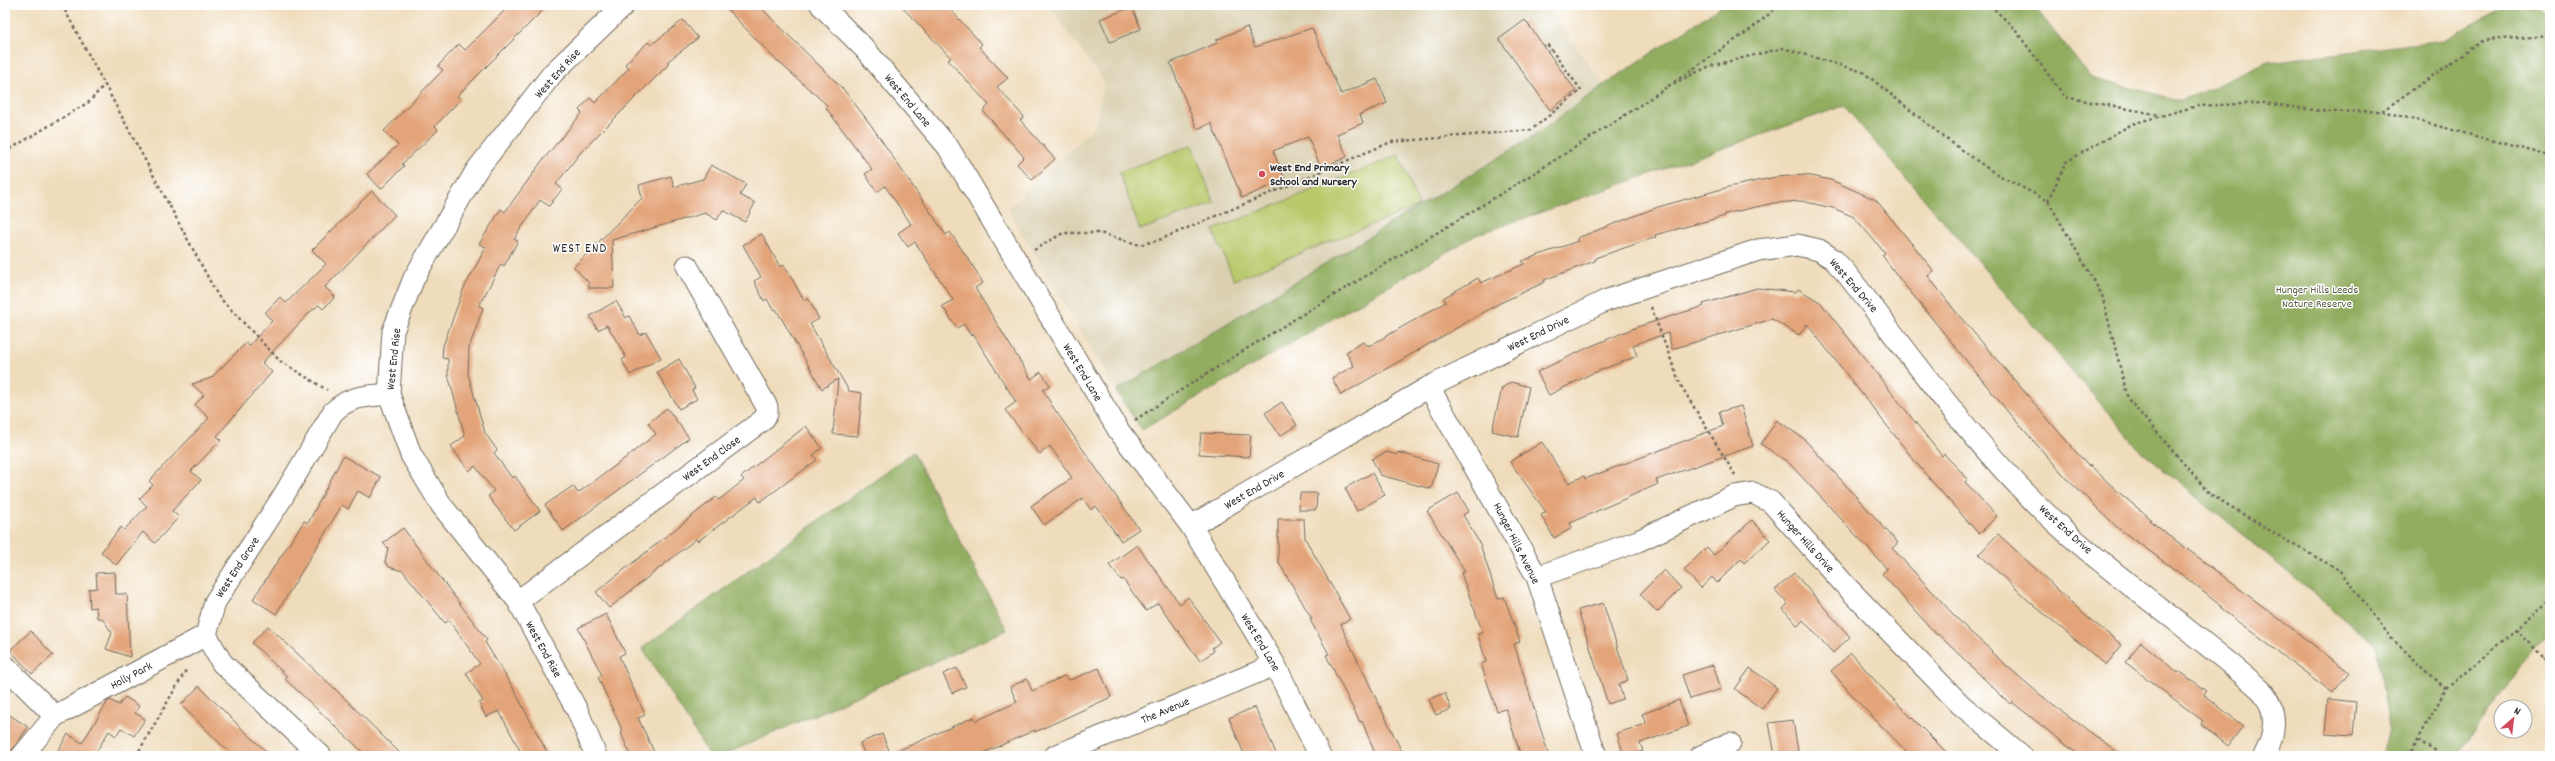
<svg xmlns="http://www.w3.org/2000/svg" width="2555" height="761" font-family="Dekko,sans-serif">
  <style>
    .built { fill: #dad0b1 }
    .green { fill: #b9c96c; stroke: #727a4c }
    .forest { fill: #92ad60; stroke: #5e6c46 }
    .building { fill: #e3a479 }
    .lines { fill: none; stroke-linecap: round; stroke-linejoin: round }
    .minor-casing { stroke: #70695d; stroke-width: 23 }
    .path { stroke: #70695d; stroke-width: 2.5; stroke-dasharray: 3 3; stroke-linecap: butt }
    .minor { stroke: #fff; stroke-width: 21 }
    .poi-dot { fill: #d1495b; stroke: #fff; stroke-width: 1.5 }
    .labels { text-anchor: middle; stroke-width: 3; stroke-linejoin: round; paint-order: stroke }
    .street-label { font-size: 12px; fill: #2b2b2b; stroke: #fff }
    .poi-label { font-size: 12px; font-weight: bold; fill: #2b2b2b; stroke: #fff; text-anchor: start }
    .park-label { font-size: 12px; fill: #565a3e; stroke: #fff }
    .neighbourhood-label { font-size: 13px; letter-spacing: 1px; fill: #2b2b2b; stroke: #fff }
  </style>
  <rect width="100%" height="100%" fill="#fff"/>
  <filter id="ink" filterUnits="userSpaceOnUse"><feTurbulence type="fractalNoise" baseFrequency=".025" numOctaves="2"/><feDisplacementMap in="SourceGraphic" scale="8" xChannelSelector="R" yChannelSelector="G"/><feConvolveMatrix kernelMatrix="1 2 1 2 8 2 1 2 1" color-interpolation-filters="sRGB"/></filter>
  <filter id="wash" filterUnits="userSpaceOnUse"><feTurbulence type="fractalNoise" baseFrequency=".012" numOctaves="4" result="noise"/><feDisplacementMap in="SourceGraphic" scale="16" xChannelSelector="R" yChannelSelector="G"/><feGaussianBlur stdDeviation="0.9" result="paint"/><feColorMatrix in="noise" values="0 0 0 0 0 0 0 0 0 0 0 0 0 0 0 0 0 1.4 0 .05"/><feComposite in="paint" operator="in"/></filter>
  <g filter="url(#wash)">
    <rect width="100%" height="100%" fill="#efdcbb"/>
    <path class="built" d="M 1055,5 L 1546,5 L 1604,85 L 1531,138 L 1129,412 L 1008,209 L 1094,127 L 1104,82 L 1050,8 Z"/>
    <path class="green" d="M 1192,145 L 1214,203 L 1140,230 L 1119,172 Z
      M 1399,155 L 1419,206 L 1234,280 L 1213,230 Z"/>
    <path class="forest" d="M 1723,5 L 2033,5 L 2091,78 L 2182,101 L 2268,62 L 2444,40 L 2506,5 L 2536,5 L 2550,14 L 2550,626 L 2457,756 L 2382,756 L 2389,728 L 2376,645 L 2142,452 L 1844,106 L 1476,235 L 1142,430 L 1116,391 L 1531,138 L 1604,85 Z
      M 913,452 L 1007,630 L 721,756 L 710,756 L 642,648 Z"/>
    <g id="blocks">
      <path class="building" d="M 510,5 L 548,5 L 457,96 L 461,99 L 435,126 L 438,130 L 402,164 L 404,166 L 381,189 L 367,174 L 398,145 L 384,131 L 443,70 L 438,66 L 459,44 L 465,50 Z
        M 723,5 L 758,5 L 844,90 L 871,125 L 946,235 L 950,232 L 973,266 L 983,283 L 975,288 L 1031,379 L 1041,372 L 1050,385 L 1043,390 L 1053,407 L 1139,529 L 1121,541 L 1096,506 L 1091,510 L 1083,498 L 1044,525 L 1031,506 L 1072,478 L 1050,446 L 1040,454 L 1005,410 L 1016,402 L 973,334 L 971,336 L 964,324 L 957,328 L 942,306 L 953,300 L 915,242 L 908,247 L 898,233 L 911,224 L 885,186 L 877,192 L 865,174 L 872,169 L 826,108 L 828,106 L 772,56 Z
        M 900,5 L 946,5 L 982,44 L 979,47 L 1008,78 L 997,87 L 1024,117 L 1020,120 L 1055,159 L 1032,180 L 1017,164 L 1024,157 L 983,111 L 989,105 L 948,60 L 951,58 Z
        M 1132,7 L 1141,29 L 1110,42 L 1100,19 Z
        M 683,20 L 698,38 L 667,62 L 669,64 L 581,152 L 556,184 L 562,189 L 549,206 L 540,200 L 514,239 L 518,241 L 504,266 L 501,264 L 479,306 L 483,308 L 469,348 L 468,374 L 485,433 L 497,450 L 494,453 L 512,478 L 515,476 L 540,511 L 514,530 L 488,496 L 494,491 L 475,466 L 469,471 L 451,446 L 465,436 L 448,375 L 448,359 L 442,358 L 443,346 L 463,290 L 486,247 L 479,244 L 501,209 L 505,212 L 542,161 L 582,113 L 579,110 L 590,98 L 595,103 L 629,68 L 625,64 L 648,42 L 651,45 Z
        M 1525,20 L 1576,91 L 1550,110 L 1499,39 Z
        M 1247,27 L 1255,47 L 1312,28 L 1341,94 L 1377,79 L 1387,103 L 1360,114 L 1363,123 L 1337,134 L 1347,157 L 1321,168 L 1308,137 L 1273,151 L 1285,180 L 1242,198 L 1211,123 L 1197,129 L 1170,63 L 1217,43 L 1216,40 Z
        M 711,165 L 746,184 L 740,195 L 755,203 L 745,222 L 723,210 L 717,220 L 705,213 L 612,240 L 614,288 L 589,288 L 589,283 L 574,267 L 642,198 L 639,185 L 671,176 L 674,187 L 703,179 Z
        M 1806,175 L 1831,180 L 1876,200 L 1934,271 L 1928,276 L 1956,312 L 2089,467 L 2090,465 L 2116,490 L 2151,519 L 2149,520 L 2349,672 L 2333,693 L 2221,609 L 2222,607 L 2185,577 L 2118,528 L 2070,482 L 2008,412 L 1948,338 L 1899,278 L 1882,255 L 1885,253 L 1854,217 L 1833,208 L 1801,201 L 1774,203 L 1725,214 L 1725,216 L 1655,235 L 1656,237 L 1595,258 L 1595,261 L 1544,280 L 1545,282 L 1498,304 L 1341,395 L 1332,378 L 1354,366 L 1346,352 L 1363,342 L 1366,346 L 1368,344 L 1369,346 L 1446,302 L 1443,298 L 1478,278 L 1481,283 L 1524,264 L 1522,261 L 1578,241 L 1577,238 L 1658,207 L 1729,187 L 1776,177 Z
        M 372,191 L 395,215 L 325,287 L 335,297 L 323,309 L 319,305 L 310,312 L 262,363 L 272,372 L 217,436 L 221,440 L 191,471 L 201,480 L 172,511 L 179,517 L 155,543 L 143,532 L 116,565 L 101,552 L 121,527 L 124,530 L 147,506 L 139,499 L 153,485 L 149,481 L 209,418 L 195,405 L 204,395 L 192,384 L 211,378 L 246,343 L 249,346 L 272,321 L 265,313 L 280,297 L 286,303 L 326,264 L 312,250 Z
        M 762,234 L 780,267 L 784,265 L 804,300 L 808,298 L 819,319 L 810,324 L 849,391 L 862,393 L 858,436 L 833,434 L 838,379 L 822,389 L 776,309 L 773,310 L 767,299 L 764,301 L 754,281 L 761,277 L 743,245 Z
        M 1757,288 L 1796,292 L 1798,289 L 1820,302 L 1942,456 L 1944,454 L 1968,479 L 1965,482 L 1997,516 L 1979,534 L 1921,469 L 1807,324 L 1799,335 L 1772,319 L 1672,349 L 1668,333 L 1633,345 L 1637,356 L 1591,374 L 1549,395 L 1537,372 L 1589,347 L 1637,327 L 1704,306 L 1703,304 Z
        M 616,301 L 626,318 L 629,316 L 640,335 L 646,332 L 661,358 L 630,375 L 622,360 L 626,357 L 607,325 L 598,330 L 590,316 Z
        M 679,359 L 695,388 L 692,390 L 697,399 L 679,409 L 657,372 Z
        M 1511,382 L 1529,387 L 1518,437 L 1492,431 L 1502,388 Z
        M 1282,402 L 1297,425 L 1280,436 L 1265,413 Z
        M 1741,406 L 1753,446 L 1656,480 L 1658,484 L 1570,523 L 1572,528 L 1554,538 L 1541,515 L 1546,512 L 1510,462 L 1542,442 L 1568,483 L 1584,476 L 1585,479 L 1723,426 L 1719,412 Z
        M 667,408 L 689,438 L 563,531 L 545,505 L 573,486 L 578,493 L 615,466 L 656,434 L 648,423 Z
        M 1777,420 L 1804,439 L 1898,543 L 1892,548 L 1967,629 L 1992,651 L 1991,652 L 2038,693 L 2122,756 L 2080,756 L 2012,702 L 2010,704 L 1938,634 L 1937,635 L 1882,574 L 1887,569 L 1868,548 L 1789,463 L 1761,444 Z
        M 806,426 L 822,448 L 813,455 L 817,460 L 760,502 L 757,497 L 698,541 L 696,539 L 609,608 L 596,592 L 716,497 L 719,500 L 744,480 L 741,477 Z
        M 1201,433 L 1251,435 L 1249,457 L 1199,454 Z
        M 1387,452 L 1397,455 L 1398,452 L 1438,464 L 1431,489 L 1380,475 L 1372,459 Z
        M 343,456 L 381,477 L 370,498 L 358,491 L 348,509 L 342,505 L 276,614 L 253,599 L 304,521 L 308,523 Z
        M 1372,473 L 1385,495 L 1357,511 L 1345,488 Z
        M 1300,493 L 1317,493 L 1316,510 L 1299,510 Z
        M 1458,493 L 1469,511 L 1463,515 L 1480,544 L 1498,599 L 1504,597 L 1514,624 L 1520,642 L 1514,644 L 1549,756 L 1521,756 L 1506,709 L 1497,711 L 1481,664 L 1486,662 L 1478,634 L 1483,633 L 1461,573 L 1465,572 L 1427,511 Z
        M 1278,519 L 1304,519 L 1305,538 L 1350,619 L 1341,624 L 1344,632 L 1404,756 L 1376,756 L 1362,721 L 1360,722 L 1326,655 L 1329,654 L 1310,620 L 1312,619 L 1278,561 Z
        M 1752,520 L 1770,540 L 1744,563 L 1741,559 L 1717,583 L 1712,577 L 1701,588 L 1684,570 L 1707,547 L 1714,555 Z
        M 403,528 L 487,640 L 485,642 L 512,686 L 549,756 L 523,756 L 499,711 L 486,717 L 479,703 L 483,701 L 466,673 L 480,664 L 449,620 L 445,623 L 403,571 L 389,567 L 385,562 L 388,548 L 383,543 Z
        M 1998,534 L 2086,616 L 2122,645 L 2106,665 L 2031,603 L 1979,554 Z
        M 1137,545 L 1180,604 L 1188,597 L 1220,642 L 1212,648 L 1214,651 L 1200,661 L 1158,603 L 1146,611 L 1123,579 L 1121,580 L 1109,565 Z
        M 1664,570 L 1681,588 L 1657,612 L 1640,594 Z
        M 115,572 L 116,594 L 127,594 L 130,657 L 106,649 L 112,633 L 102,618 L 97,618 L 96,607 L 90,608 L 89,589 L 97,588 L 96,573 Z
        M 1794,573 L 1850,637 L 1833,653 L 1803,620 L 1798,626 L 1783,609 L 1788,604 L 1775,590 Z
        M 1603,603 L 1628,680 L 1619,684 L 1623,699 L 1608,704 L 1578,610 Z
        M 606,614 L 625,653 L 619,656 L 645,715 L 638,718 L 656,756 L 631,756 L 621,733 L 623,732 L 598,677 L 602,675 L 578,628 Z
        M 268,626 L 334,688 L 403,756 L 367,756 L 285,679 L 288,677 L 252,643 Z
        M 31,631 L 53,655 L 32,674 L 10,650 Z
        M 2141,642 L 2178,673 L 2179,671 L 2207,691 L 2204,695 L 2243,726 L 2228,746 L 2201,724 L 2203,721 L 2125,662 Z
        M 1851,653 L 1879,685 L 1950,756 L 1911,756 L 1860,704 L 1831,671 Z
        M 1713,665 L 1721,689 L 1690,699 L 1682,675 Z
        M 957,668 L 966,687 L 952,693 L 943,674 Z
        M 1099,668 L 1111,697 L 1035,732 L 1035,730 L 977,756 L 886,756 L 974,717 L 976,721 L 1017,702 L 1010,687 L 1027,679 L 1032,691 L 1064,676 L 1070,680 Z
        M 1750,668 L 1777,688 L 1762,709 L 1735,689 Z
        M 199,686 L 238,725 L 271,756 L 233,756 L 181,705 Z
        M 1445,693 L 1451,709 L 1436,715 L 1429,699 Z
        M 125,697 L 139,706 L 135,713 L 145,719 L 134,736 L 121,728 L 116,736 L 109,731 L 96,752 L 103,756 L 55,756 L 68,734 L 82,743 L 108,701 L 110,700 L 119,705 Z
        M 2328,699 L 2356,702 L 2353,735 L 2325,733 Z
        M 1679,700 L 1688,726 L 1640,743 L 1643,751 L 1624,756 L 1617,733 L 1646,724 L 1642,714 Z
        M 1255,707 L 1272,744 L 1277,756 L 1245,756 L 1229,718 Z
        M 5,712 L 28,727 L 8,756 L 5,756 Z
        M 1793,720 L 1798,751 L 1775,755 L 1769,723 Z
        M 882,734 L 889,750 L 875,756 L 865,756 L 860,743 Z"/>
    </g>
  </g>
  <g filter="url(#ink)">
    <use href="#blocks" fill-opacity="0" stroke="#70695d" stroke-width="1"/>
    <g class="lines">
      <defs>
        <path id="minor" d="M 821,5 L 863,47 L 948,147 L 1119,431 L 1191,526 L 1275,665 L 1320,756
          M 1429,387 L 1537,577 L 1596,756
          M 1191,526 L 1429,387 L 1605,301 L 1758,250 L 1797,245 L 1819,250 L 1833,259 L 1846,273 C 1913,358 1976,449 2056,523 C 2121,583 2196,632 2262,691 C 2278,711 2276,734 2264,756
          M 1537,577 L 1638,541 L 1734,496 L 1753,493 L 1771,502 L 1845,585 L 1960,704 L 2022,756
          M 518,601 L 763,420 L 767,414 L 767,407 L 687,266
          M 5,666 L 55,716
          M 22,756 L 55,716 L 206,635
          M 321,756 L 222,663 L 206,635 L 215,602 L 282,498 L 333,412 C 351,395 365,397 389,394
          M 596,756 L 578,712 L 518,601 L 442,506 L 411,455 L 389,394 L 393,331 L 414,278 L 476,171 L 553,73 L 624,5
          M 1055,756 L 1275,665
          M 1701,756 L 1730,743"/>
      </defs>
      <use href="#minor" class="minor-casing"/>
      <path class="path" d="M 62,5 L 218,296 L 280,361 L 327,390
        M 1990,5 L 2013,27 L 2065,97 L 2160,115
        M 1674,82 L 1751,29 L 1780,5
        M 1668,86 L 1710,66 L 1783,48 L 1863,72 L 1945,138 L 1993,172 L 2048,201 L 2102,295 L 2128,399 L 2210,494 L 2294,545 L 2341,571 L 2391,638 L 2446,689 L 2409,756
        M 2382,111 L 2484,40 L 2550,36
        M 5,152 L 89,102 L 104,85
        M 2048,201 L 2066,162 L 2132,124 L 2197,106 L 2265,103 L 2328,112 L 2382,111 L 2550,156
        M 1034,250 L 1063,233 L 1100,233 L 1140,245 L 1159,240 L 1391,142 L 1531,130 L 1581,90 L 1547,44 L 1544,46
        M 1651,307 L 1680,384 L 1735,475
        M 1135,420 C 1311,304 1496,203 1670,85
        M 2516,629 L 2544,658 L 2550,658
        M 2544,658 L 2550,669
        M 2446,689 L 2550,600
        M 2418,740 L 2442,756
        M 136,756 L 186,670
        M 2444,756 L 2480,754 L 2493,756"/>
      <use href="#minor" class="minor"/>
    </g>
  </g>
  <circle class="poi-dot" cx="1262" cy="174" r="4"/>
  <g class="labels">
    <g class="street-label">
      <text transform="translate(557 73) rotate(-48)" y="4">West End Rise</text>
      <text transform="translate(908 100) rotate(50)" y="4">West End Lane</text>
      <text transform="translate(1854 285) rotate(49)" y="4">West End Drive</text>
      <text transform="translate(1538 333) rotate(-26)" y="4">West End Drive</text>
      <text transform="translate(393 359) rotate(-84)" y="4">West End Rise</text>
      <text transform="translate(1083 372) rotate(59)" y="4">West End Lane</text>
      <text transform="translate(711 458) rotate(-36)" y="4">West End Close</text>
      <text transform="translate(1254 489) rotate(-30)" y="4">West End Drive</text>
      <text transform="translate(2066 529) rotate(42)" y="4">West End Drive</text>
      <text transform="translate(1806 541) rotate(48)" y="4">Hunger Hills Drive</text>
      <text transform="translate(1517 543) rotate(63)" y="4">Hunger Hills Avenue</text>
      <text transform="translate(237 567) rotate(-57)" y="4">West End Grove</text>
      <text transform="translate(1261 642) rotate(59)" y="4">West End Lane</text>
      <text transform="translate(544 649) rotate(61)" y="4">West End Rise</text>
      <text transform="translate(131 675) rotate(-28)" y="4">Holly Park</text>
      <text transform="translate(1165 710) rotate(-23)" y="4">The Avenue</text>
    </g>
    <g class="poi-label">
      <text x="1270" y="171">West End Primary<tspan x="1270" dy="14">School and Nursery</tspan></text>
    </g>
    <g class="park-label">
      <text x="2317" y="293">Hunger Hills Leeds<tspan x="2317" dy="14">Nature Reserve</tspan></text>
    </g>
    <g class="neighbourhood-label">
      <text x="580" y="252">WEST END</text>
    </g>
  </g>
  <rect width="2555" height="761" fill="none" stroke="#fff" stroke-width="20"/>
  <g transform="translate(2513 719) rotate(28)"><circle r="19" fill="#ffffff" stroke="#aaaaaa"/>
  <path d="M0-3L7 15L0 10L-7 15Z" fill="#d1495b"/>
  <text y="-6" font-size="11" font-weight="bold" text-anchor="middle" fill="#2b2b2b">N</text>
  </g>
</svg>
